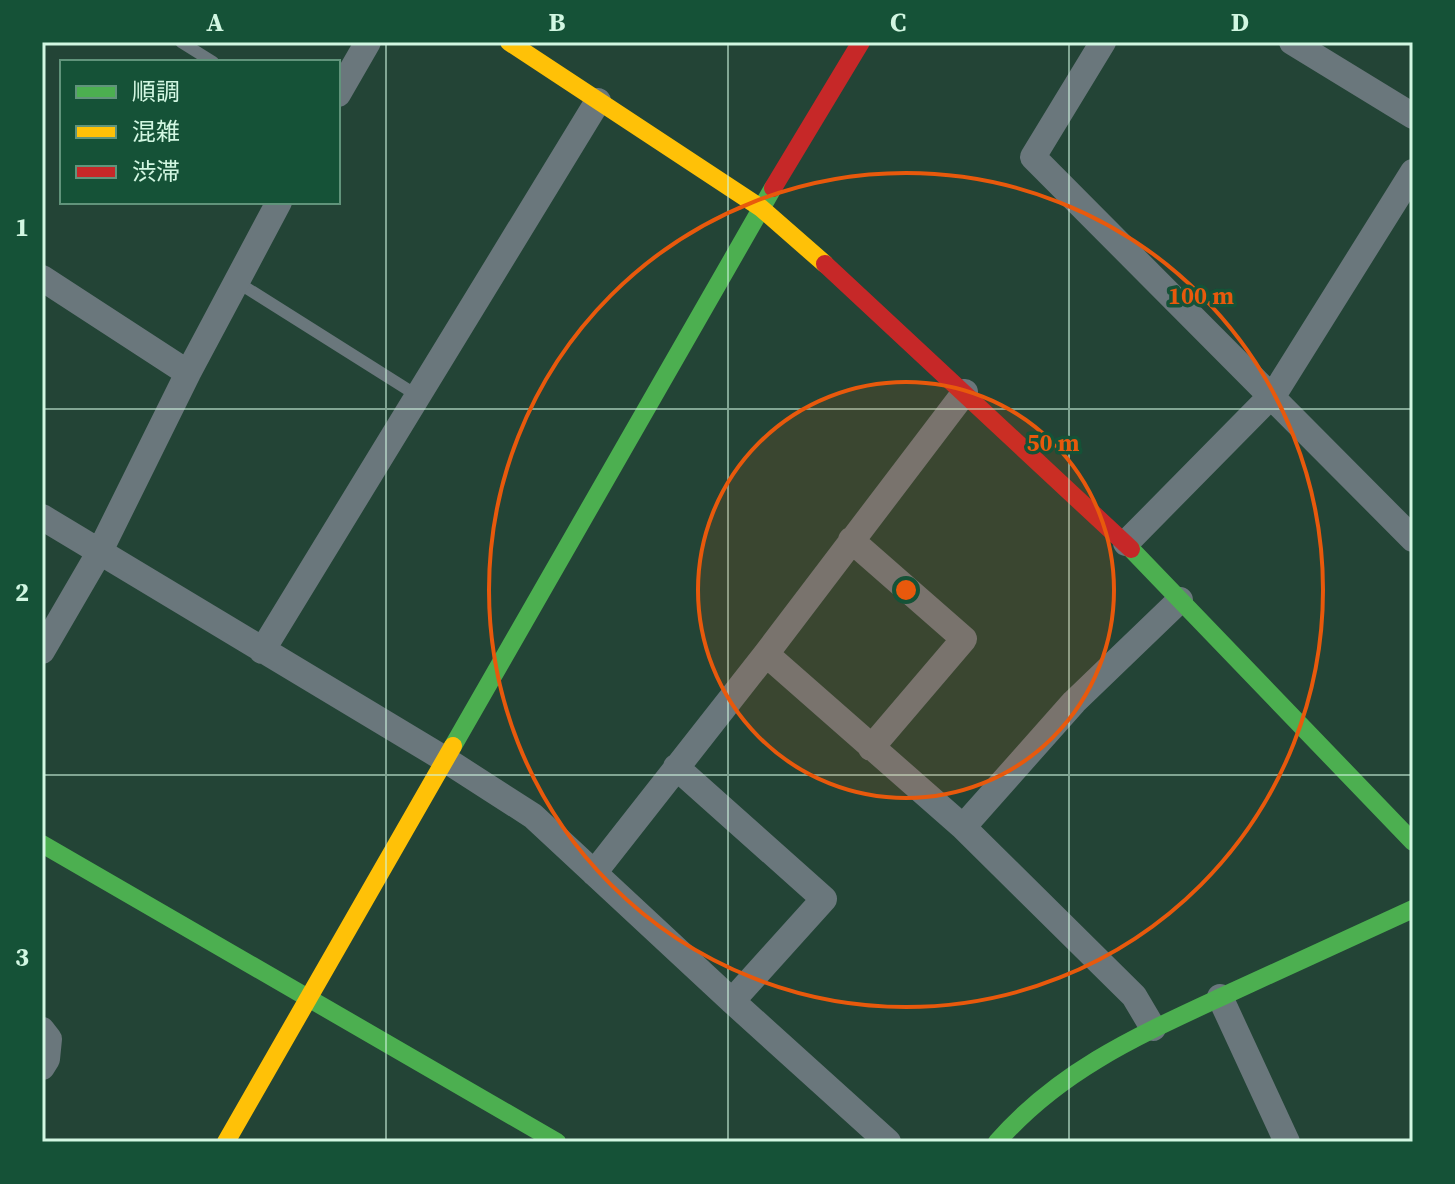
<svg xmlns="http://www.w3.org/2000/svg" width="1455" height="1184" font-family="'Source Serif 4','Noto Sans JP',serif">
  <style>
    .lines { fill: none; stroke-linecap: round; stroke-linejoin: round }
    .lane { stroke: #6a777c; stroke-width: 12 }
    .street { stroke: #6a777c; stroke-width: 26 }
    .fast { stroke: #4caf50; stroke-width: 18 }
    .slow { stroke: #ffc107; stroke-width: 18 }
    .jam { stroke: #c62828; stroke-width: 18 }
    .grid { fill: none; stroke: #d2f7e2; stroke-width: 2; stroke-opacity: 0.55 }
    .ring { fill: none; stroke: #e8590c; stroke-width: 4 }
    .centre { fill: #e8590c; stroke: #155237; stroke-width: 4 }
    .ring-label { font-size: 24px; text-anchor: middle; font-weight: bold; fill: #e8590c; stroke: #155237; stroke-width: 7; stroke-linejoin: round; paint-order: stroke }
    .neatline { fill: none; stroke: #d2f7e2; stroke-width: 3 }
    .grid-label { font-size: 26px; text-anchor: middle; font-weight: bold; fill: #d2f7e2 }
  </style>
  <rect width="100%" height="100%" fill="#234436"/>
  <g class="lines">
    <path class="lane" d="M 181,42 L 213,62
      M 237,282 L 418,396"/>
    <path class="street" d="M 1103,42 L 1033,157 L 1413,539
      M 1292,42 L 1413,116
      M 338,94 L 368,42
      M 42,278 L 188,373
      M 42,517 L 446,760 L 533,816 L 732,1001 L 888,1142
      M 851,540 L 964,639 L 871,748
      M 1126,543 L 1276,391 L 1413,172
      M 42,651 L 99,553 L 188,373 L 279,202
      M 262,651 L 598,101
      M 766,654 L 963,827 L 1134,996 L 1153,1028
      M 676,767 L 824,899 L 732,1001
      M 963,827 L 1074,702 L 1180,600
      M 594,873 L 766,654 L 965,392
      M 1220,997 L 1287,1142
      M 42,1030 L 49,1039 L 47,1059 L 42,1067"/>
    <path class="fast" d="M 1131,549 L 1413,842
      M 453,746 L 773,188
      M 42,844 L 557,1142
      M 997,1142 C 1059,1071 1135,1037 1219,998 C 1284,968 1349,939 1413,909"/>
    <path class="slow" d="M 509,42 L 761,208 L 825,264
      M 226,1142 L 453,746"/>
    <path class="jam" d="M 773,188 L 861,42
      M 825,264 L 1131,549"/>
  </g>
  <path class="grid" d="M 386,42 L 386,1142M 728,42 L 728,1142M 1069,42 L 1069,1142M 42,409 L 1413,409M 42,775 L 1413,775"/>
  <circle cx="906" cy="590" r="208" fill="#e8590c" fill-opacity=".12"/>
  <g class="ring">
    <circle cx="906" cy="590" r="208"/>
    <circle cx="906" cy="590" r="417"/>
  </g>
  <circle cx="906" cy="590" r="12" class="centre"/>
  <g class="ring-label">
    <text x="1201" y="304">100 m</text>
    <text x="1053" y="451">50 m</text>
  </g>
  <rect width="1455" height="1184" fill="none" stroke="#155237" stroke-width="88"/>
  <rect x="60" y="60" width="280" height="144" fill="#155237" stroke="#61947b" stroke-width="2"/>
  <rect x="76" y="86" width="40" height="12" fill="#4caf50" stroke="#61947b" stroke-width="2"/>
  <text x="132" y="100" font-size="24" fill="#d2f7e2">順調</text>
  <rect x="76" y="126" width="40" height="12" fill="#ffc107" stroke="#61947b" stroke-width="2"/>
  <text x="132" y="140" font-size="24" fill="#d2f7e2">混雑</text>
  <rect x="76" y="166" width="40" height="12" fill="#c62828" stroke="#61947b" stroke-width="2"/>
  <text x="132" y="180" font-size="24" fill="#d2f7e2">渋滞</text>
  <rect x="44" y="44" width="1367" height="1096" class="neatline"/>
  <g class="grid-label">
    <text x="215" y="31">A</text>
    <text x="557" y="31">B</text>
    <text x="898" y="31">C</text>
    <text x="1240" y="31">D</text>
    <text x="22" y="236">1</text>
    <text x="22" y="601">2</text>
    <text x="22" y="966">3</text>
  </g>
</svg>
